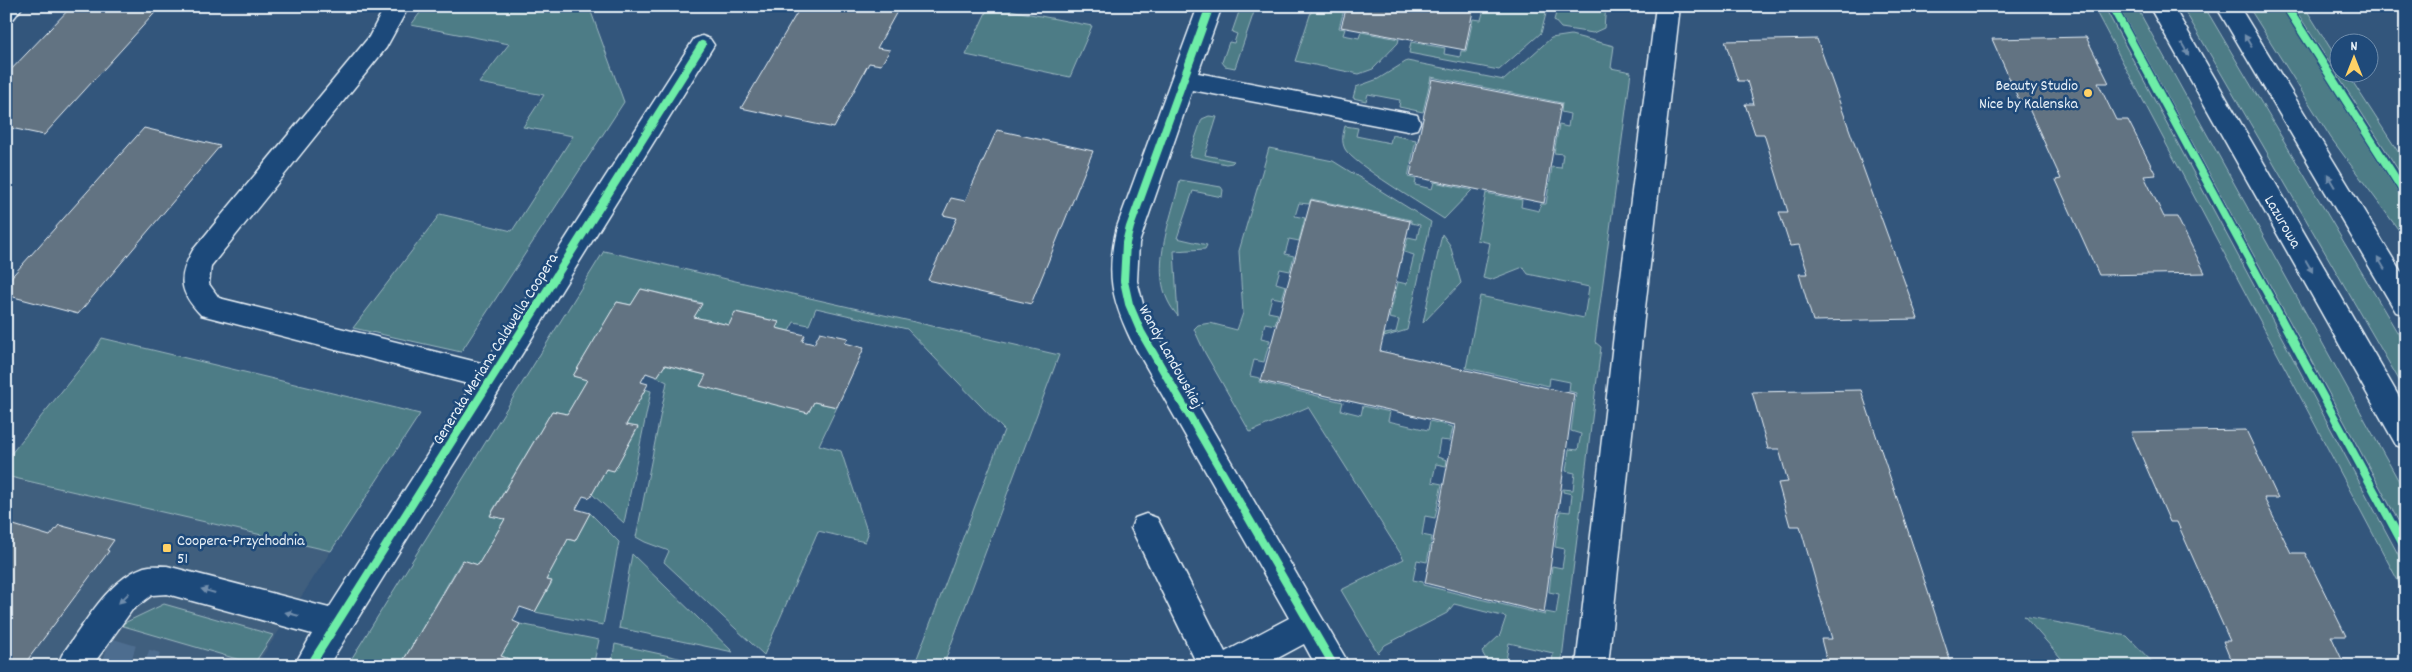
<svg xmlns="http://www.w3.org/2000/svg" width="2412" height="672" font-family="Dekko,sans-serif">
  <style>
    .built { fill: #415f7e }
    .green { fill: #4d7c86; stroke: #9ab6bf }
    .building { fill: #627382; stroke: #e8f1f8 }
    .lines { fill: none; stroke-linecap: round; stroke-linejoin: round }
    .minor-tunnel { stroke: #4e6d8f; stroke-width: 27; stroke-dasharray: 27 14; stroke-linecap: butt }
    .minor-casing { stroke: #e8f1f8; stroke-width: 3 }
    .major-casing { stroke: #e8f1f8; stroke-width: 3 }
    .minor { fill: #1f4a7a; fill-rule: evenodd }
    .major { fill: #1f4a7a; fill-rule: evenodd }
    .cycleway-casing { stroke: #1f4a7a; stroke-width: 11 }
    .cycleway { stroke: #6deda7; stroke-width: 8 }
    .oneway { fill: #6f8dac }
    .poi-dot { fill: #ffd166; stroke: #1f4a7a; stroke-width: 2 }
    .labels { text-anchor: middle; stroke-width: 5; stroke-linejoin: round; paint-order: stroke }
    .poi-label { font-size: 16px; fill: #e8f1f8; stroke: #1f4a7a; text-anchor: end }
    .street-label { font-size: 16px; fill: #e8f1f8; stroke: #1f4a7a }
  </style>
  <rect width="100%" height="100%" fill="#33567c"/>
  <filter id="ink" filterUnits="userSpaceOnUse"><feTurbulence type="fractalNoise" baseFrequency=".02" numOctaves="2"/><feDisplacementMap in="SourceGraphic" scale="10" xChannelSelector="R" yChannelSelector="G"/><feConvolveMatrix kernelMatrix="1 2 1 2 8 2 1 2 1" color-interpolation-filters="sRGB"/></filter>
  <g filter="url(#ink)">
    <path class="built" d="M 6,476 L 331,551 L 256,666 L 6,666 Z"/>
    <path class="green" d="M 425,6 L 576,6 L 590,9 L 624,102 L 461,352 L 353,328 L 440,214 L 512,231 L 573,136 L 523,127 L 544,95 L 479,83 L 509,44 L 411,25 Z
      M 989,6 L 1092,26 L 1070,77 L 966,55 Z
      M 1241,6 L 1256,6 L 1235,68 L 1225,66 L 1222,62 L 1229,42 L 1234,43 L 1237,34 L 1232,32 Z
      M 1313,6 L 1345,6 L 1339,28 L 1345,29 L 1343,35 L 1359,38 L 1361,32 L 1399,39 L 1398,43 L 1373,69 L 1359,74 L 1295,61 Z
      M 1476,6 L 1548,6 L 1541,33 L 1499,70 L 1409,53 L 1411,42 L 1445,48 L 1444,54 L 1460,57 L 1461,51 L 1466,51 L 1473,19 L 1481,20 L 1484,9 Z
      M 1558,6 L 1606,6 L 1604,28 L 1593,33 L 1561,28 L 1554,20 Z
      M 2093,6 L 2104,6 L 2406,569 L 2406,596 Z
      M 2118,6 L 2136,6 L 2406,494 L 2406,535 Z
      M 2182,6 L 2204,6 L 2406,347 L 2406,392 Z
      M 2248,6 L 2280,6 L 2406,205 L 2406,240 L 2331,138 Z
      M 2293,6 L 2304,6 L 2339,62 L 2340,72 L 2347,73 L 2406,164 L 2406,182 Z
      M 1571,35 L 1614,46 L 1611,68 L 1631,72 L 1595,342 L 1601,347 L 1561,666 L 1552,666 L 1553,653 L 1509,643 L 1505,666 L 1490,666 L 1482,652 L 1500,635 L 1506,617 L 1454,604 L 1447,613 L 1385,645 L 1378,653 L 1341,590 L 1404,559 L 1308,407 L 1250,432 L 1205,353 L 1194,329 L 1198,325 L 1210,323 L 1237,330 L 1243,313 L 1239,251 L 1269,148 L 1333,161 L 1431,222 L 1407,330 L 1384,337 L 1385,334 L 1396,332 L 1399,320 L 1389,318 L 1398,282 L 1407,284 L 1414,255 L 1404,252 L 1408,237 L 1417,239 L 1420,225 L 1411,223 L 1411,220 L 1311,199 L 1309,204 L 1299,203 L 1295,216 L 1305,218 L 1299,241 L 1289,239 L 1285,254 L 1294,256 L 1290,271 L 1280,269 L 1276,283 L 1286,286 L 1282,299 L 1272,297 L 1268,312 L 1278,314 L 1275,325 L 1265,323 L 1261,338 L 1270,340 L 1264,362 L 1254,360 L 1250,376 L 1260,378 L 1259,382 L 1343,402 L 1341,410 L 1361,415 L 1363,406 L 1390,412 L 1388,421 L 1428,430 L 1430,421 L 1453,427 L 1450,441 L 1440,440 L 1437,457 L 1447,460 L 1446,466 L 1436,464 L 1432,482 L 1442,484 L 1435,518 L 1425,516 L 1422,535 L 1432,537 L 1427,562 L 1417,560 L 1413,580 L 1423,582 L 1423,585 L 1545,615 L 1546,612 L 1556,614 L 1559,594 L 1549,592 L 1552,566 L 1562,568 L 1565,549 L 1555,547 L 1560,511 L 1570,512 L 1572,494 L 1563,492 L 1563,489 L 1573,490 L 1575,473 L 1566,471 L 1569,449 L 1578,450 L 1581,434 L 1571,431 L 1576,393 L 1569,391 L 1570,382 L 1550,378 L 1549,386 L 1466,368 L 1480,296 L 1584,318 L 1589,287 L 1528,274 L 1523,267 L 1490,280 L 1483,278 L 1490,243 L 1477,240 L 1486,193 L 1522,200 L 1521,207 L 1539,211 L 1541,204 L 1546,204 L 1552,167 L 1561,168 L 1563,154 L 1554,153 L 1559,125 L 1568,127 L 1570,114 L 1561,112 L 1562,103 L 1431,77 L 1423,112 L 1399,107 L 1400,100 L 1368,94 L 1366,101 L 1353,98 L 1356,87 L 1378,79 L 1407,61 L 1504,80 L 1551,38 Z
      M 1209,116 L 1217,117 L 1205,155 L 1234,161 L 1232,163 L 1226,164 L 1189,156 L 1202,119 Z
      M 1345,126 L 1358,128 L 1356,136 L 1390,143 L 1392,135 L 1416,140 L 1408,177 L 1416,179 L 1415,185 L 1432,189 L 1434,182 L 1472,190 L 1444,219 C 1426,207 1353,164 1345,149 C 1341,141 1343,134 1345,126 Z
      M 1180,180 L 1221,187 L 1223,190 L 1222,197 L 1193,191 L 1177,238 L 1207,245 L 1205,249 L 1174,251 L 1178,316 C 1144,278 1171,222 1180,180 Z
      M 1442,234 L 1450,245 L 1461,283 L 1423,323 Z
      M 604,251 L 1059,355 L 943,666 L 914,666 L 1004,430 L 907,329 L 816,308 L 809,325 L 794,322 L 789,331 L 776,328 L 779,322 L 736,312 L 729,325 L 694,317 L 702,303 L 641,289 L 631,305 L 617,302 L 573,376 L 587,380 L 567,414 L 552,411 L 490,515 L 505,519 L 478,565 L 462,560 L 400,666 L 347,666 Z
      M 102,338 L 420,414 L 331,551 L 6,476 L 6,460 L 95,350 Z
      M 665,365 L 706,375 L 808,413 L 814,402 L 837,407 L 819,445 L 841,451 L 868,534 L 865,542 L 818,531 L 764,655 L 664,562 L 669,551 L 645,542 L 636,537 L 667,382 L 657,377 Z
      M 645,389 L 651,391 L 624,523 L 592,494 L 606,469 L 614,470 L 638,428 L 626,425 Z
      M 590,513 L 619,542 L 603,625 L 535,612 L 552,582 L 546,580 L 568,539 L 575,541 Z
      M 632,554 L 733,652 L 619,628 Z
      M 164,604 L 273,635 L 254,664 L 120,625 Z
      M 2024,616 L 2127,636 L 2156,666 L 2068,666 Z
      M 520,624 L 599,640 L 593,666 L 505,666 L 509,659 L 501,656 Z
      M 615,644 L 715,666 L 611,666 Z"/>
    <path class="building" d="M 72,6 L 161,6 L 44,135 L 6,127 L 6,75 Z
      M 801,6 L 900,6 L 877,48 L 890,50 L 881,65 L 869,63 L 834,128 L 741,108 Z
      M 1347,6 L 1474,6 L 1465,50 L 1341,27 Z
      M 2086,37 L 2109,83 L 2098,83 L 2116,120 L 2128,120 L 2156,175 L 2144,176 L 2164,217 L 2177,217 L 2205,273 L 2099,275 L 2056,180 L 2061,179 L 2025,100 L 2019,100 L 1992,39 Z
      M 1817,39 L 1862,165 L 1918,319 L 1813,321 L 1799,274 L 1808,274 L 1799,245 L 1790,246 L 1779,212 L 1788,212 L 1764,134 L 1755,134 L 1745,104 L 1754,104 L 1747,81 L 1738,81 L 1725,41 Z
      M 1432,79 L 1561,104 L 1544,203 L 1410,176 Z
      M 144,128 L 220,146 L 78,314 L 6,295 L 6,283 Z
      M 997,130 L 1093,151 L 1031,304 L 928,280 L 957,218 L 943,215 L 951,198 L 965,201 Z
      M 1311,200 L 1410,221 L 1380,351 L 1574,394 L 1544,613 L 1425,583 L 1455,425 L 1261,381 Z
      M 641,289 L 702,304 L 694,317 L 729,325 L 735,312 L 779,322 L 776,328 L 805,335 L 802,341 L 814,344 L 820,332 L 848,338 L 845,343 L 864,348 L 837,407 L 814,402 L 808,413 L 700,386 L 706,375 L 665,365 L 657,377 L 646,373 L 641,382 L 648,384 L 626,425 L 638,427 L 614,471 L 606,469 L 590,498 L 583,496 L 576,509 L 590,513 L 575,541 L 568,539 L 546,580 L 552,581 L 535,612 L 520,607 L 513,621 L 520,624 L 501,656 L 509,659 L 505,666 L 400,666 L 463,560 L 478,565 L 505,519 L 490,516 L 552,411 L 567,414 L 587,380 L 573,376 L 617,302 L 631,305 Z
      M 1861,390 L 1920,567 L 1952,666 L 1828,666 L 1821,639 L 1832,639 L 1800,526 L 1790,526 L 1778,483 L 1788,482 L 1779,449 L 1768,449 L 1752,392 Z
      M 2246,430 L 2278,498 L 2264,498 L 2291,553 L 2305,553 L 2346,636 L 2331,636 L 2345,666 L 2233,666 L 2223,641 L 2230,641 L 2206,587 L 2177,522 L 2170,522 L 2131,432 Z
      M 7,523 L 50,536 L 59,525 L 114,540 L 107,550 L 109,551 L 23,666 L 6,666 Z"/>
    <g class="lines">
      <path class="minor-tunnel" d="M 106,651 L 156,666"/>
      <defs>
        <path id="minor" d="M 6,6 L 23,6 L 14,18 L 6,20 Z
          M 385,6 L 409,6 L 386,48 L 211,266 L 209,284 L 219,298 L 485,364 L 694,39 L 702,36 L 710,39 L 714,45 L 328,666 L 294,666 L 312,634 L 167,594 L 152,595 L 132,610 L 92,666 L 57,666 L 62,655 C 84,625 107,580 144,567 C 151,565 159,566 167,566 L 329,608 L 472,385 L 201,315 C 179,292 177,278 193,250 L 369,37 Z
          M 1198,6 L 1222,6 L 1198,73 L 1408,113 L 1417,115 L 1420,122 L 1417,129 L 1408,131 L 1192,90 L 1139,243 L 1137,281 L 1143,304 L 1152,326 L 1350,666 L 1316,666 L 1304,644 L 1263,666 L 1198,666 L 1131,528 L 1135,518 L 1146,514 L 1157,518 L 1225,652 L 1289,618 L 1131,340 C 1111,298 1106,273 1117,227 Z
          M 1656,6 L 1680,6 L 1645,308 L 1608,666 L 1576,666 L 1617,308 Z"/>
        <path id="major" d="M 2149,6 L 2173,6 L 2406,409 L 2406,449 L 2396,445 Z
          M 2216,6 L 2239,6 L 2406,280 L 2406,315 L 2396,312 Z"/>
      </defs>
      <use href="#minor" class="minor-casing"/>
      <use href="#major" class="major-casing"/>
      <use href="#minor" class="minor"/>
      <use href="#major" class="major"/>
      <defs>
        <path id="cycleway" d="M 1210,6 L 1130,227 L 1126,243 L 1124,281 L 1129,304 L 1141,332 L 1334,666
          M 2112,6 L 2406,550
          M 2286,6 L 2406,195
          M 310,666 L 702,45"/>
      </defs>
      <use href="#cycleway" class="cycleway-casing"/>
      <use href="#cycleway" class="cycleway"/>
    </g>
    <defs><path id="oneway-solid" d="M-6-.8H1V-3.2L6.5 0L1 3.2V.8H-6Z" transform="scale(1.25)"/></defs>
    <g class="oneway">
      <use href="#oneway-solid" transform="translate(2248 41) rotate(-121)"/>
      <use href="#oneway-solid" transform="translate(2185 49) rotate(60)"/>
      <use href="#oneway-solid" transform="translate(2331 181) rotate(-121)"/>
      <use href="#oneway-solid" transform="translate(2381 263) rotate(-121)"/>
      <use href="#oneway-solid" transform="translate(2309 266) rotate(60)"/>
      <use href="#oneway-solid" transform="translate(208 591) rotate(-164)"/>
      <use href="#oneway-solid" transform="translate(124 598) rotate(136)"/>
      <use href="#oneway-solid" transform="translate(292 614) rotate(-165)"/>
    </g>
  </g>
  <g class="poi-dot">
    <circle cx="2088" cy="93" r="5"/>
    <rect x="162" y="543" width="10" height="10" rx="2.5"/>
  </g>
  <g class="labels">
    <g class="poi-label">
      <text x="2078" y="90">Beauty Studio<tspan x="2078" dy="18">Nice by Kalenska</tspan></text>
      <text x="177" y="545" text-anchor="start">Coopera-Przychodnia<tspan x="177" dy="18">51</tspan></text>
    </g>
    <g class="street-label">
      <text transform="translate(2284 221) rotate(60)" y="6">Lazurowa</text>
      <text transform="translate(494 348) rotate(-58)" y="6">Generała Meriana Caldwella Coopera</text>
      <text transform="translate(1172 356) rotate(61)" y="6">Wandy Landowskiej</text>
    </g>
  </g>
  <rect width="2412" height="672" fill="none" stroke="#1f4a7a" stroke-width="25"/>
  <rect x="12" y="12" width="2387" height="647" fill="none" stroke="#e8f1f8" stroke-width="2" filter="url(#ink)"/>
  <g transform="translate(2354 58)"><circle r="24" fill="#1f4a7a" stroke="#6f8dac"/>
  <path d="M0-4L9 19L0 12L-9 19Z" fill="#ffd166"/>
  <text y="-8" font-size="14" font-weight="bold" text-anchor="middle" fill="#e8f1f8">N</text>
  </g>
</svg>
